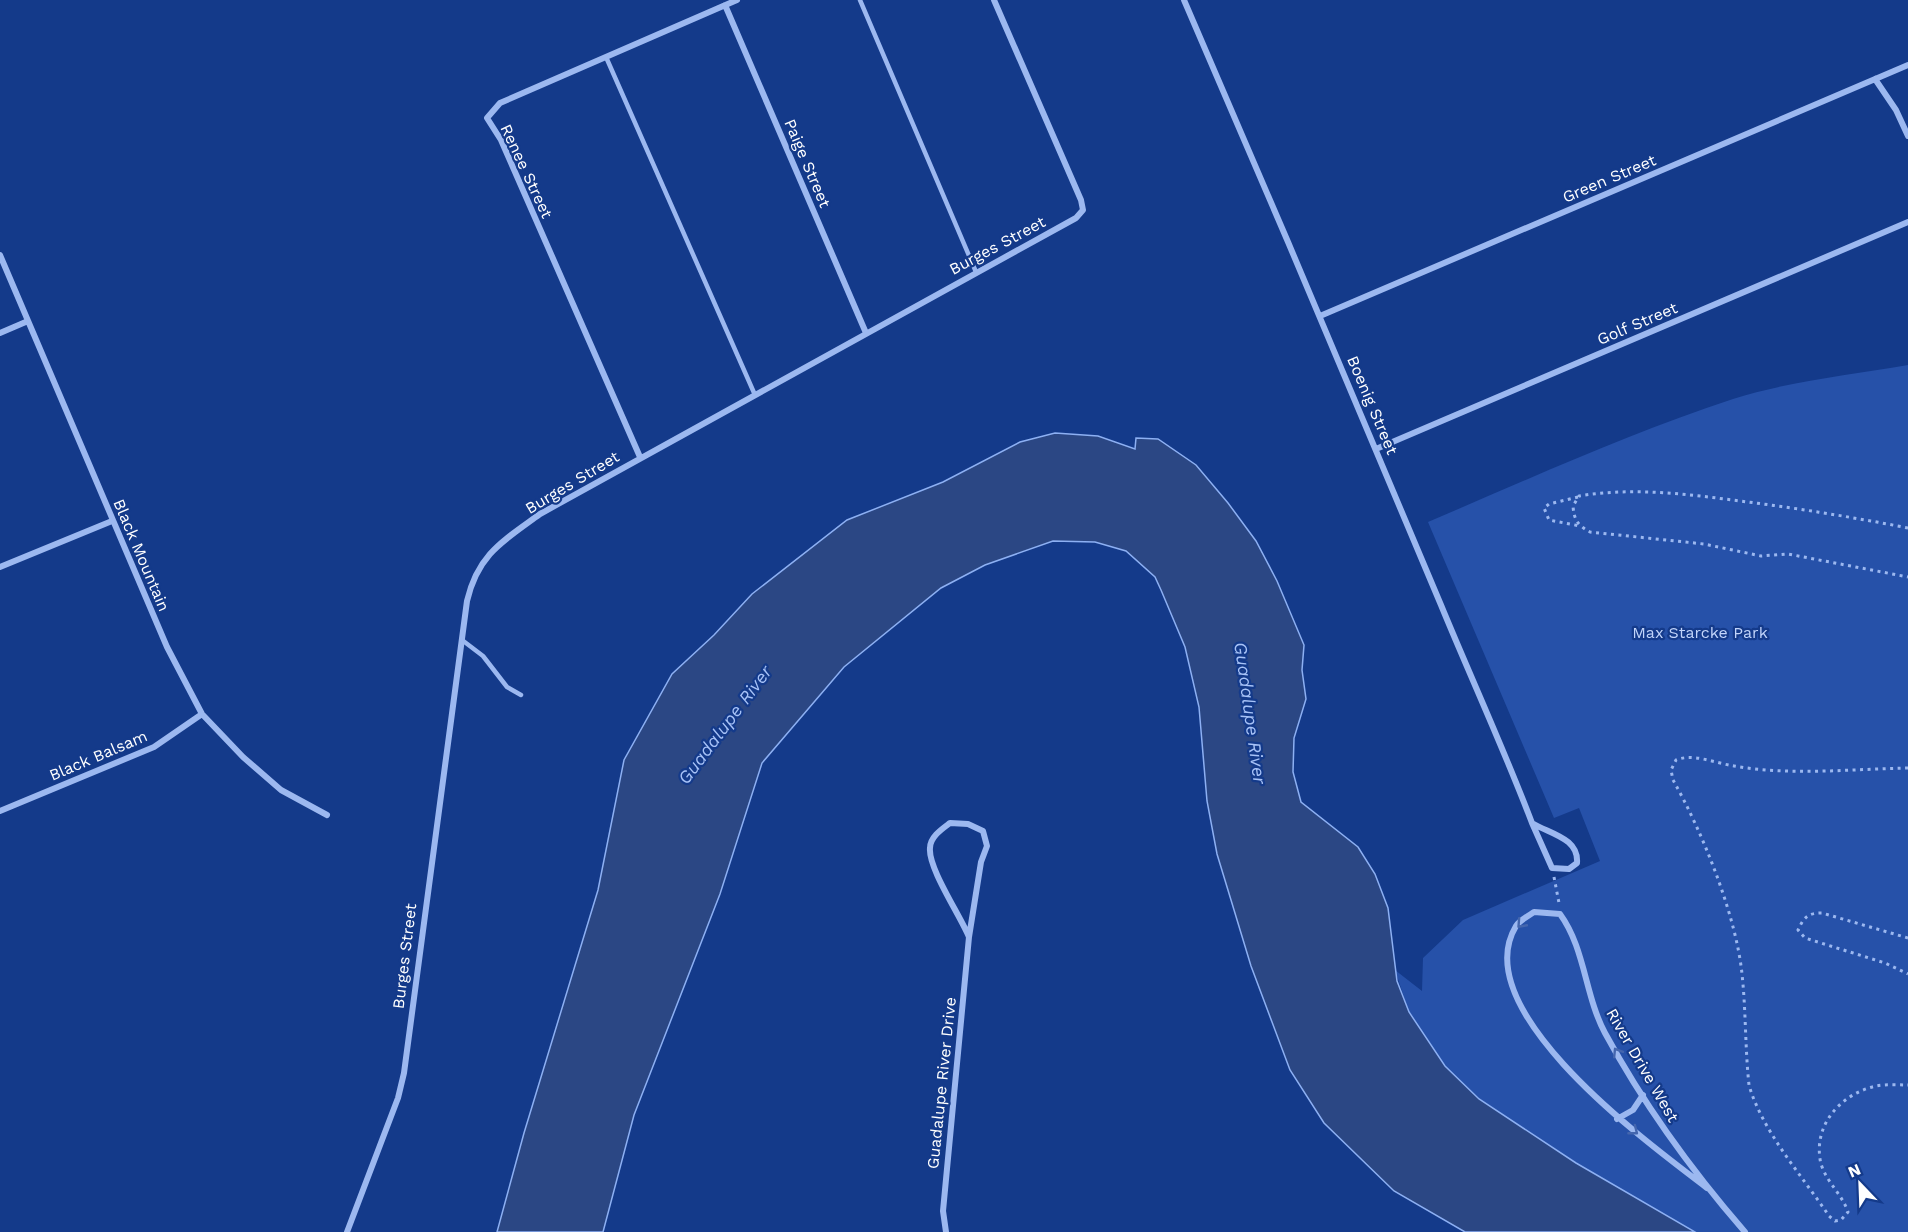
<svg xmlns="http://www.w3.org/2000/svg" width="1908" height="1232" font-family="'Work Sans',sans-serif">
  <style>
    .green { fill: #2651a9 }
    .water { fill: #2b4784; stroke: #8db0f3; stroke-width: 1.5 }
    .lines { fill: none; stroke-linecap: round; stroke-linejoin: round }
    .path { stroke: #9cb8f0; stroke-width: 3; stroke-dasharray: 3 4.5; stroke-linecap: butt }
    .lane { stroke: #9cb8f0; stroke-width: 4.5 }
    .street { stroke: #9cb8f0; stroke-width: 6 }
    .oneway { stroke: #4466ae }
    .labels { text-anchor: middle; stroke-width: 4.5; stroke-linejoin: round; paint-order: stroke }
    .street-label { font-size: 16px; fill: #fff; stroke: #143a8a }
    .park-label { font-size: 16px; fill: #c2d5fb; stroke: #143a8a }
    .water-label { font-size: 18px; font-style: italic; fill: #a7c2f7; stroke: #143a8a }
  </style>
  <rect width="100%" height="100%" fill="#143a8a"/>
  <path class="green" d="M 1908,365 L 1908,1232 L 1695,1232 L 1576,1163 L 1479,1099 L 1445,1066 L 1409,1012 L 1395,970 L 1422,991 L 1423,958 L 1463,920 L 1600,861 L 1579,808 L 1554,818 L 1428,522 C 1529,479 1629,433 1733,399 C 1790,381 1850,375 1908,365 Z"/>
  <path class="water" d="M 1055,433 L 1098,436 L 1135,449 L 1136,438 L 1158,439 L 1196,465 L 1228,503 L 1256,541 L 1277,581 L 1304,645 L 1302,670 L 1306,699 L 1294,738 L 1293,772 L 1301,802 L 1358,847 L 1375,874 L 1388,908 L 1397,981 L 1409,1012 L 1445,1066 L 1479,1099 L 1576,1163 L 1695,1232 L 1465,1232 L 1394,1191 L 1324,1123 L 1290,1070 L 1251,966 L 1231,900 L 1217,854 L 1207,801 L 1199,707 L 1185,647 L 1161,590 L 1155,577 L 1126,551 L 1095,542 L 1053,541 L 985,565 L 941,588 L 844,667 L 762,763 L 720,894 L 634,1115 L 603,1232 L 497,1232 L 524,1133 L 598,890 L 624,760 L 672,674 L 714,635 L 752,594 L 847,520 L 943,482 L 1020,442 Z"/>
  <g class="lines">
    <path class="path" d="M 1578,497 L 1549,504 L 1544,508 L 1549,520 L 1580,526
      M 1908,528 C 1852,517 1796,508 1740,501 C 1686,494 1633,487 1579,496 L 1573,506 C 1574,519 1577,525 1590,532 L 1704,544 L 1761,556 L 1788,554 L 1908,577
      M 1908,768 C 1851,769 1790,776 1734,766 C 1715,763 1693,753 1676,760 L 1671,770 L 1673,780 C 1702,831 1736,915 1742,974 C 1746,1011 1745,1048 1749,1085 C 1762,1131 1803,1177 1829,1216 L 1835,1221 L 1841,1220 L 1848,1212 C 1842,1194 1827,1183 1821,1164 C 1812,1126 1840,1094 1876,1086 C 1886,1084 1898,1085 1908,1085
      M 1554,877 L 1559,903
      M 1908,938 L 1822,913 C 1808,913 1804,917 1798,930 L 1805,938 L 1885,963 L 1908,974"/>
    <path class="lane" d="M 860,0 L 976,272
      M 606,57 L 755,395
      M 462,640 L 483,656 L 507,687 L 521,695"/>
    <path class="street" d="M 1184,0 C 1271,201 1357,403 1441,605 C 1471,678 1504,749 1532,823
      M 725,5 L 866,333
      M 1875,79 L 1896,110 L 1908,136
      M 0,255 L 167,647 L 202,714 L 243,757 L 281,790 L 327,815
      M 1320,316 L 1908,65
      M 0,333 L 28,321
      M 1376,449 L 1908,222
      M 640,457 L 501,140 L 487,118 L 500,103 L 737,0
      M 0,567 L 112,521
      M 0,811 L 154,747 L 202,714
      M 950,823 L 968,824 L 983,831 L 987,846 L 981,862 L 969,937 C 960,915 928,868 930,848 C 930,837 942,829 950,823 Z
      M 1532,823 C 1550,834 1579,838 1577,863 L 1569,869 L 1552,868 Z
      M 1617,1119 L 1633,1110 L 1643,1095
      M 1707,1188 C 1651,1145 1465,1011 1516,926 C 1519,921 1528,916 1534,912 L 1560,914 C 1585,948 1585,996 1605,1033 C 1644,1105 1692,1171 1745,1232
      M 347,1232 L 398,1098 L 404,1073 L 467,601 C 478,554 503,541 540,514 L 1076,218 L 1083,210 L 1081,200 L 994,0
      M 946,1232 L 943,1211 L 969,937"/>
  </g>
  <defs><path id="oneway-chevron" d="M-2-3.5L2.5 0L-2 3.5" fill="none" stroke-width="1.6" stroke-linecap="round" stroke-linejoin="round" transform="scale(1.5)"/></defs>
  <g class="oneway">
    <use href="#oneway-chevron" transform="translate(1521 924) rotate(132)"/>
    <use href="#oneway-chevron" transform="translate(1617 1052) rotate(-122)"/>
    <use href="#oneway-chevron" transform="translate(1634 1131) rotate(38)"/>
  </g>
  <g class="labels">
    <g class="street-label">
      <text transform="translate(808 163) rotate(67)" y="6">Paige Street</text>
      <text transform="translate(527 171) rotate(65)" y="6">Renee Street</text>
      <text transform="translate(1609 178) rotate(-23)" y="6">Green Street</text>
      <text transform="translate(997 245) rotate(-28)" y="6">Burges Street</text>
      <text transform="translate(1637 323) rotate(-23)" y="6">Golf Street</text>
      <text transform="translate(1373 405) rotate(67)" y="6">Boenig Street</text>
      <text transform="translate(572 482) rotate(-31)" y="6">Burges Street</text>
      <text transform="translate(142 555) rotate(67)" y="6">Black Mountain</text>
      <text transform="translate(98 755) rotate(-23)" y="6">Black Balsam</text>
      <text transform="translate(404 956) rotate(-83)" y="6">Burges Street</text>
      <text transform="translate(1643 1065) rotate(60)" y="6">River Drive West</text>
      <text transform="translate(941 1083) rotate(-84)" y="6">Guadalupe River Drive</text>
    </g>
    <g class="park-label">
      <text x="1700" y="638">Max Starcke Park</text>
    </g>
    <g class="water-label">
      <text transform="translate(1250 713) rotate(82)" y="6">Guadalupe River</text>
      <text transform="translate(725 725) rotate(-53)" y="6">Guadalupe River</text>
    </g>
  </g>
  <g transform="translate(1860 1184) rotate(337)" stroke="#143a8a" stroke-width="4.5" paint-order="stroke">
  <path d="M0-4.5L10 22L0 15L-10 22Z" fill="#ffffff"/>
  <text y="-9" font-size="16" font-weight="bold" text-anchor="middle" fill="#ffffff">N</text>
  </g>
</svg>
